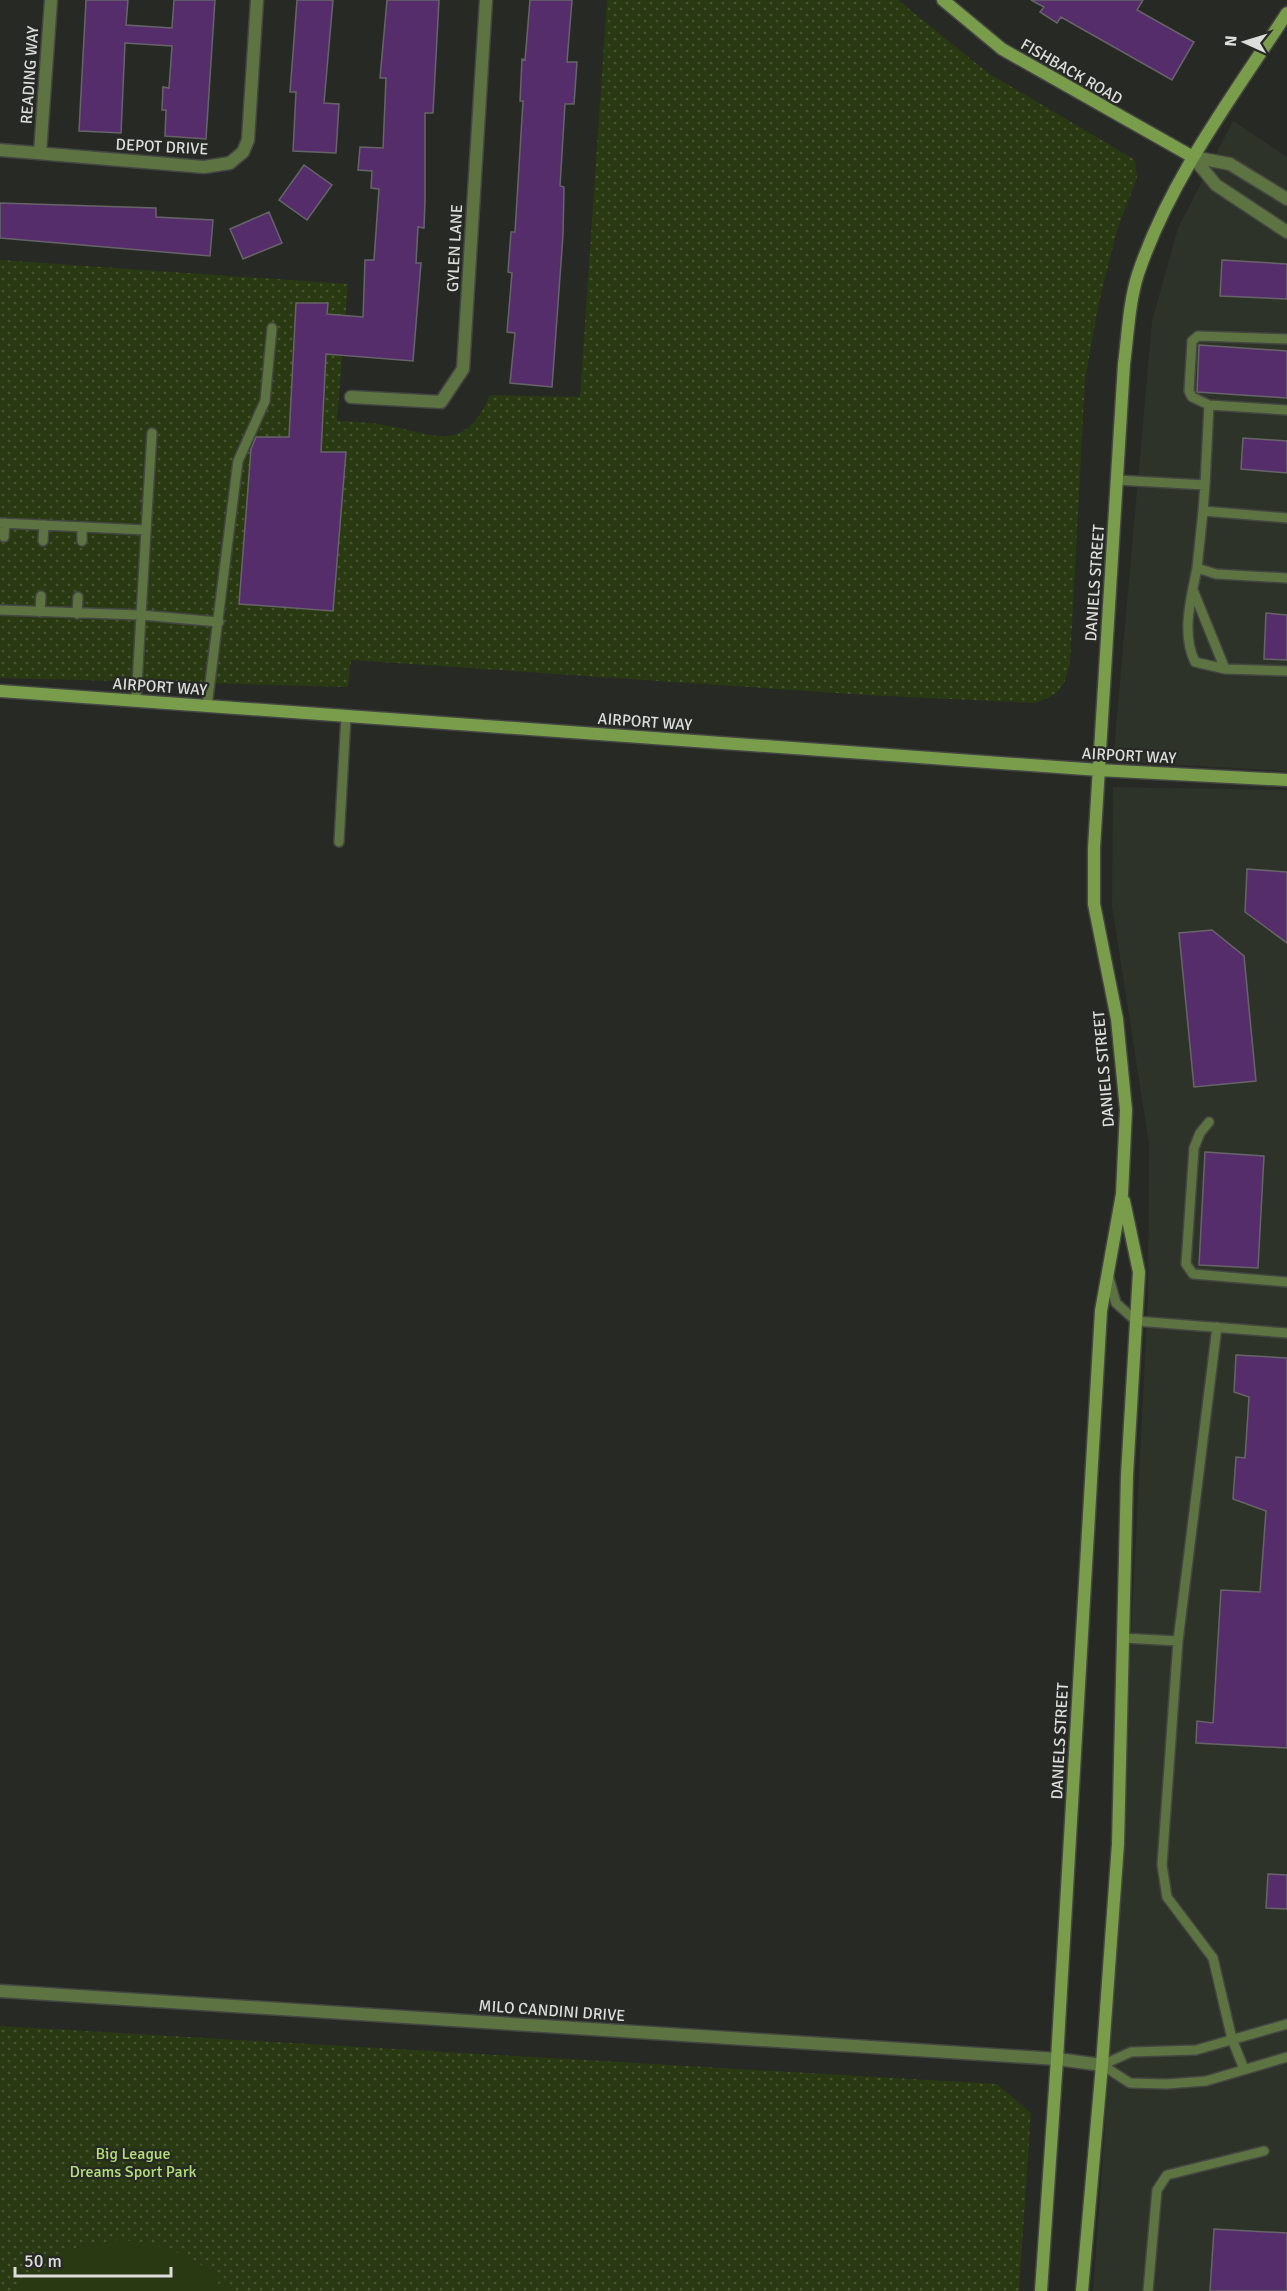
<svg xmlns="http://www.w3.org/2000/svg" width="1287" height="2291" font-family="Signika,sans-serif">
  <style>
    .built { fill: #2e3329 }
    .grass { fill: url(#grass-dots) }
    .pitch { fill: #293911 }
    .building { fill: #562d6b; stroke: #676469; stroke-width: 1.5 }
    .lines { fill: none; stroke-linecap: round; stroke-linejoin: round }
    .lane-casing { stroke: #444642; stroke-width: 12 }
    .street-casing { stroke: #444642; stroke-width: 15 }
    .secondary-casing { stroke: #444642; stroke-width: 15 }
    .lane { stroke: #5d7342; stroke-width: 9 }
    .street { stroke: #5d7342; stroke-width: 12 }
    .secondary { stroke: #7a9d4c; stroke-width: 12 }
    .labels { text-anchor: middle; stroke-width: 4.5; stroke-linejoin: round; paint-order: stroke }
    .street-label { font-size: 16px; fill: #dddedc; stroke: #272925 }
    .park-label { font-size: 16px; fill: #b4e079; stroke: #272925 }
  </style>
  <defs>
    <pattern id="grass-dots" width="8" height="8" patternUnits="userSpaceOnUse" patternTransform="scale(1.5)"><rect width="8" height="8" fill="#293911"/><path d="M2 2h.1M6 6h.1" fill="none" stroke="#485533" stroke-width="1.8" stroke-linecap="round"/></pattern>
  </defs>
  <rect width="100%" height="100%" fill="#272925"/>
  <path class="built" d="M 1233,121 L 1287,157 L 1287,771 L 1113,761 L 1152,321 L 1178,228 Z
    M 1113,787 L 1287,790 L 1287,2291 L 1093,2291 L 1109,2073 L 1148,1298 L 1149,1144 L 1112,906 Z"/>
  <path class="grass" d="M 607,0 L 898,0 L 988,73 L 1135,160 L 1137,178 L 1117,230 L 1098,307 L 1085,380 L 1070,663 C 1064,688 1060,695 1034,703 L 866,695 L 351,660 L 348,687 L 0,678 L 0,260 L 348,284 L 337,421 C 351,422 365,422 379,424 C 430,432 464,458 490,395 L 580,397 Z
    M 0,2026 L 997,2084 L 1031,2113 L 1019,2291 L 0,2291 Z"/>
  <path class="pitch" d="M 118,2240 C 157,2241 190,2254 220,2278 L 217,2282 L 230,2291 L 9,2291 L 45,2269 L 59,2254 L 70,2249 Z"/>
  <path class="building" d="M 86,0 L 128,0 L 126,25 L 172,28 L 174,0 L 215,0 L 206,139 L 165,136 L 166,110 L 162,110 L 163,87 L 169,88 L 172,46 L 125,43 L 121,133 L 79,131 Z
    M 297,0 L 333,0 L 324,103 L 339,104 L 336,153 L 293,151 L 296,92 L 290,92 Z
    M 387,0 L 439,0 L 433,113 L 425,113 L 425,202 L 424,228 L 418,227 L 416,263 L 421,263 L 413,361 L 326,354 L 321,452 L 346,452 L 333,611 L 239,604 L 251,449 L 256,437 L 289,437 L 296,303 L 328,303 L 327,314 L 363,317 L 365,260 L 374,260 L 379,189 L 371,188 L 372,171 L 358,170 L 360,147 L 383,148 L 386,78 L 380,78 Z
    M 530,0 L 572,0 L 567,62 L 577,62 L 574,104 L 565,104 L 560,186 L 564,187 L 563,235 L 552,387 L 510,383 L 515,333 L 507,332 L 512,273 L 508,272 L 511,232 L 515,232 L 523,101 L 520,101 L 522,59 L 525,60 Z
    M 1031,0 L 1143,0 L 1137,10 L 1194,42 L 1172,80 L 1061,17 L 1057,23 L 1040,12 L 1044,7 Z
    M 304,165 L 332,185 L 307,220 L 279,200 Z
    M 0,203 L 156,208 L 156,217 L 213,220 L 210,256 L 0,238 Z
    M 269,212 L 282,243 L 243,259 L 230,229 Z
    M 1222,260 L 1287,264 L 1287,299 L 1220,296 Z
    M 1199,345 L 1287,351 L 1287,398 L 1197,392 Z
    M 1243,438 L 1287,441 L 1287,473 L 1241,469 Z
    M 1266,613 L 1287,615 L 1287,660 L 1264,659 Z
    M 1247,869 L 1287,872 L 1287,943 L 1245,912 Z
    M 1212,930 L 1244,956 L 1256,1081 L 1194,1087 L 1179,933 Z
    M 1205,1152 L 1264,1156 L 1258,1268 L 1199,1265 Z
    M 1236,1355 L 1287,1358 L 1287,1748 L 1196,1743 L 1197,1721 L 1213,1723 L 1221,1590 L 1260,1592 L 1266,1511 L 1233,1499 L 1236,1457 L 1245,1458 L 1249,1397 L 1234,1392 Z
    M 1268,1874 L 1287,1875 L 1287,1909 L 1266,1908 Z
    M 1214,2229 L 1287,2233 L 1287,2291 L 1210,2291 Z"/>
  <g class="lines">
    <defs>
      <path id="lane" d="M 1209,405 L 1287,410
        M 1117,480 L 1205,485 L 1203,511
        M 1205,485 L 1209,405 L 1192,397 L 1189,391 L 1192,341 L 1198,336 L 1287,339
        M 1287,518 L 1203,511 L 1197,568 L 1216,574 L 1287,578
        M 0,523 L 146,530 L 136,701
        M 82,528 L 82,541
        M 146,530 L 152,433
        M 4,537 L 5,523
        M 43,541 L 44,525
        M 1197,568 C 1191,599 1181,633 1195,662 L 1225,669 L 1287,671
        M 1193,590 L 1225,669
        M 0,610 L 141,615 L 219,622
        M 40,612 L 41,596
        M 77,614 L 78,597
        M 207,706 L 238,461 L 265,401 L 272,328
        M 339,842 L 346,716
        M 1209,1122 L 1200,1133 L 1194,1148 L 1186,1264 L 1193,1274 L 1287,1282
        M 1109,1278 L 1116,1303 L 1136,1321 L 1287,1333
        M 1217,1327 L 1178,1641 L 1162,1865 L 1167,1897 L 1213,1958 L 1232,2039 L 1244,2069
        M 1122,1638 L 1178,1641
        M 1102,2065 L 1130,2083 L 1167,2084 L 1206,2081 L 1287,2057
        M 1102,2065 L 1131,2052 L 1196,2050 L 1287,2024
        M 1148,2291 L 1157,2190 L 1167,2175 L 1264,2151"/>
      <path id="street" d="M 0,150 L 204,167 L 230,163 L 243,152 L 248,140 L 257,0
        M 40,153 L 51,0
        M 1193,157 L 1216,185 L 1287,232
        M 1193,157 L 1230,164 L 1287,199
        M 351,397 L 441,402 L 463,369 L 486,0
        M 0,1991 L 1057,2059 L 1102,2065"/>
      <path id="secondary" d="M 943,0 L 1002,49 L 1193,157
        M 0,691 L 1099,770 L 1287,780
        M 1041,2291 L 1057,2059 L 1101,1311 L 1122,1194 L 1126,1110 L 1117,1019 L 1094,904 L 1094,848 L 1124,364 C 1128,334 1129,302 1138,274 C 1170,179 1233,96 1287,13
        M 1082,2291 L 1102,2065 L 1118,1844 L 1127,1475 L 1139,1272 L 1124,1201"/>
    </defs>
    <use href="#lane" class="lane-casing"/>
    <use href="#street" class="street-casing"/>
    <use href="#secondary" class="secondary-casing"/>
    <use href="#lane" class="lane"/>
    <use href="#street" class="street"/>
    <use href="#secondary" class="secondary"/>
  </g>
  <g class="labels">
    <g class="street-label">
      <text transform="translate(1072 71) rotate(30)" y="6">FISHBACK ROAD</text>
      <text transform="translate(29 75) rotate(-86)" y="6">READING WAY</text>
      <text transform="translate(162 146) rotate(3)" y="6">DEPOT DRIVE</text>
      <text transform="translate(454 248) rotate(-87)" y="6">GYLEN LANE</text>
      <text transform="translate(1094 583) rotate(-86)" y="6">DANIELS STREET</text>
      <text transform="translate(160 686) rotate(4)" y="6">AIRPORT WAY</text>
      <text transform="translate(645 721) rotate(4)" y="6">AIRPORT WAY</text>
      <text transform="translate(1129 755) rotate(3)" y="6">AIRPORT WAY</text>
      <text transform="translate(1103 1069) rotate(-95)" y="6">DANIELS STREET</text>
      <text transform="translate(1059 1741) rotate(-87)" y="6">DANIELS STREET</text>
      <text transform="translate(552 2010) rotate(4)" y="6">MILO CANDINI DRIVE</text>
    </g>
    <g class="park-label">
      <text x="133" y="2159">Big League<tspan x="133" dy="18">Dreams Sport Park</tspan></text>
    </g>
  </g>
  <g transform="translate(1245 42) rotate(274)" stroke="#272925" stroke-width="4.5" paint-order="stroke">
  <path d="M0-4.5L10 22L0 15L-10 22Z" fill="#dddedc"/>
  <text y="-9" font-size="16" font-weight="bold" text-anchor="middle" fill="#dddedc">N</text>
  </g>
  <path d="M15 2267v9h156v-9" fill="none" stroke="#dddedc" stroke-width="3"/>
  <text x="24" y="2267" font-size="18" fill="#dddedc" stroke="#272925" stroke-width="4.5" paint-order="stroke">50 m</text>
</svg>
